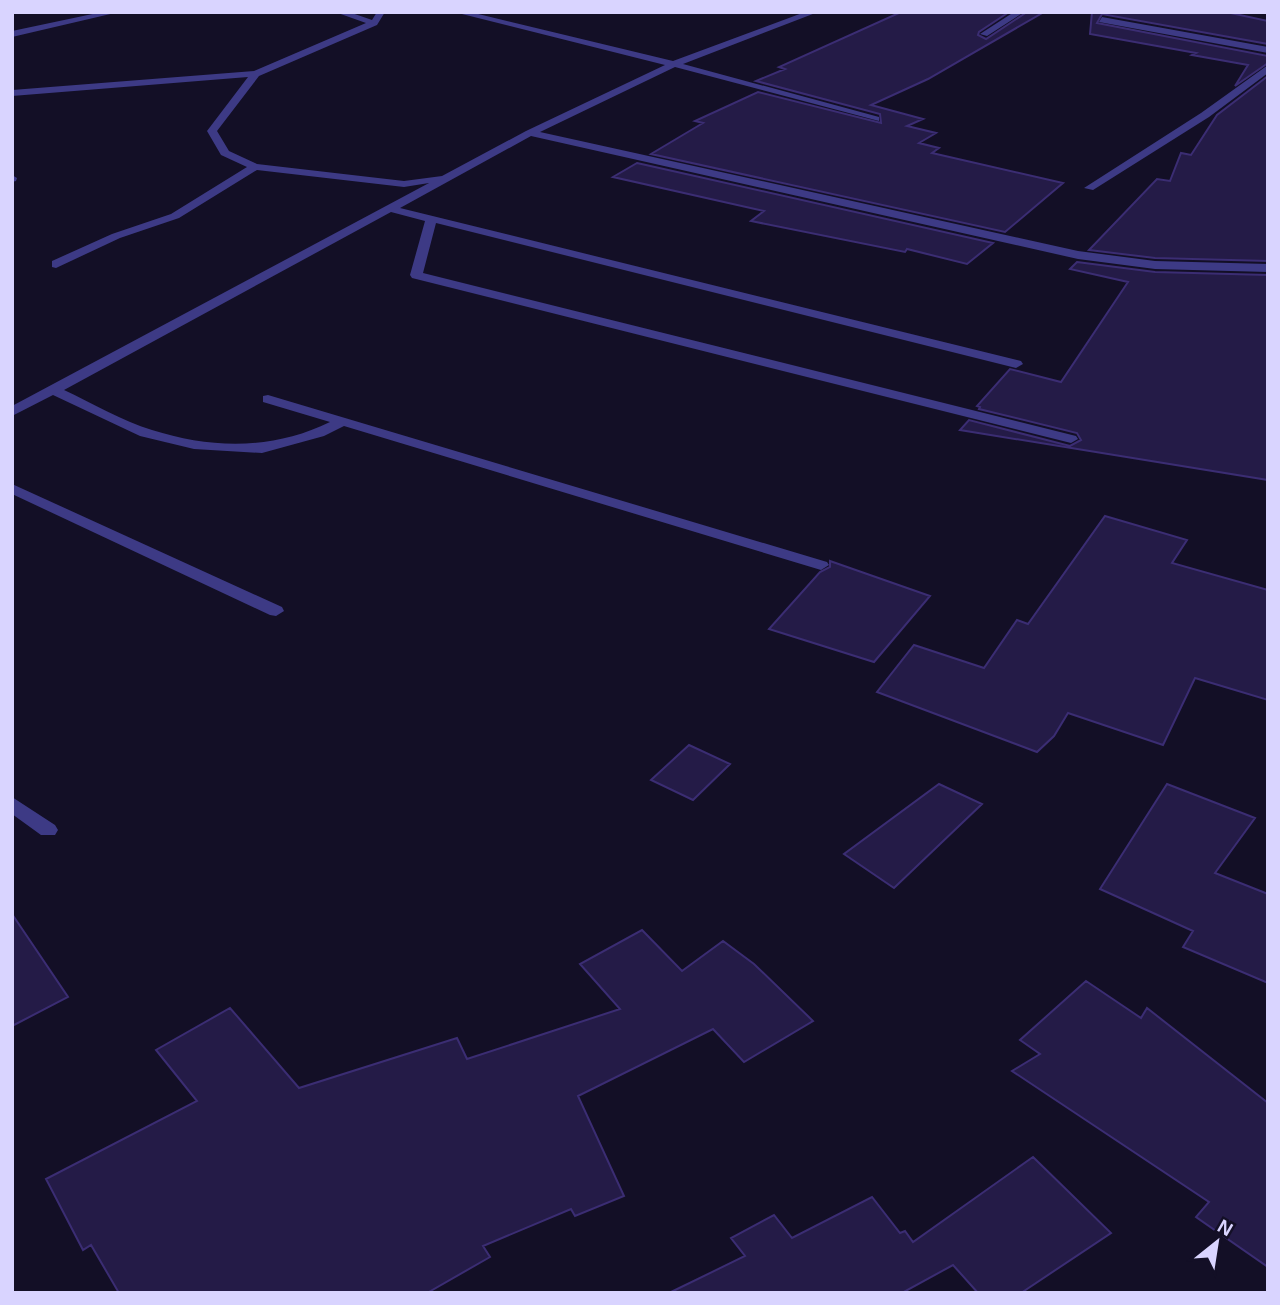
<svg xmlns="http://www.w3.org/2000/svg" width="1280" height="1305" font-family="Helvetica,sans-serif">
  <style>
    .building { fill: #241b47; stroke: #3b2d73; stroke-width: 2 }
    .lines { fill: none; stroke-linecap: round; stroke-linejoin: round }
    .street { fill: #3d3a85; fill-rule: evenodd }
  </style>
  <rect width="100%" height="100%" fill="#130f26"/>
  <path class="building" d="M 901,12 L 1009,12 L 979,32 L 978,35 L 986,39 L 1027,12 L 1044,12 L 928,79 L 871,105 L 923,119 L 907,126 L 936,133 L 919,143 L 939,148 L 932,153 L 1063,183 L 1005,232 L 651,154 L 703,123 L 695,121 L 758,92 L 881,123 L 880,114 L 756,81 L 785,69 L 779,67 Z
    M 1092,12 L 1226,12 L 1268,21 L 1268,44 L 1102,14 L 1097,23 L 1268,56 L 1268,63 L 1235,86 L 1248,65 L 1192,55 L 1196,53 L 1090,34 Z
    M 1268,76 L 1268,261 L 1155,258 L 1089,250 L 1157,179 L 1170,181 L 1181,153 L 1191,155 L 1217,115 Z
    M 637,163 L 993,243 L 967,264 L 907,249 L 905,252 L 751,221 L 764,211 L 613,177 Z
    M 1077,262 L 1155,272 L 1268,275 L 1268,480 L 960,430 L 969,420 L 1070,446 L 1081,440 L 1077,433 L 979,409 L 980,407 L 977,406 L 1010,369 L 1061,382 L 1128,282 L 1070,269 Z
    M 1105,516 L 1187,540 L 1172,563 L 1268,590 L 1268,700 L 1195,678 L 1163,745 L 1068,713 L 1054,736 L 1037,752 L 877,692 L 914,645 L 984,668 L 1017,620 L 1028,624 Z
    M 830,561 L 930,596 L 874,662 L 769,629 L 820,572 L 830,567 Z
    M 689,745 L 730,764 L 693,800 L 651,780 Z
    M 939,784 L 982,804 L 894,888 L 844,854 Z
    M 1167,784 L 1255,818 L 1215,873 L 1268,894 L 1268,983 L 1183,947 L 1193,931 L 1100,889 Z
    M 12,914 L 68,997 L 12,1026 Z
    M 642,930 L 682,971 L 723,941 L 754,964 L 813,1021 L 744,1062 L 713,1029 L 578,1096 L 624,1196 L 575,1216 L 571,1209 L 483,1246 L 490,1257 L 427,1293 L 119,1293 L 91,1245 L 83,1250 L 46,1179 L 197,1101 L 156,1050 L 230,1008 L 299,1088 L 457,1038 L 467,1059 L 620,1009 L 580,964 Z
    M 1086,981 L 1141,1018 L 1147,1008 L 1268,1103 L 1268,1267 L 1196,1217 L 1209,1202 L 1012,1071 L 1040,1054 L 1020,1040 Z
    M 1033,1157 L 1111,1233 L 1021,1293 L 978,1293 L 953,1265 L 902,1293 L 669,1293 L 745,1256 L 731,1238 L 774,1215 L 792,1238 L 872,1197 L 900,1233 L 905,1231 L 913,1242 Z"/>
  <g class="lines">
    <path class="street" d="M 102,12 L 119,12 L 12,37 L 12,31 Z
      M 335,12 L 349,12 L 372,20 L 377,12 L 385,12 L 377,25 L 259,76 L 217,131 L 229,151 L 257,164 L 404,181 L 442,176 L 526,131 L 665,65 L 454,12 L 470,12 L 673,61 L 805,12 L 818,12 L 683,64 L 879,117 L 879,121 L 675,67 L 540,132 L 1078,251 L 1155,261 L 1268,264 L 1268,272 L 1155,269 L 1078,259 L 531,136 L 400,208 L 1021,361 L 1023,364 L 1016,368 L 436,223 L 423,273 L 1076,436 L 1078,439 L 1071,443 L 412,278 L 410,275 L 425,221 L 391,212 L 64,390 C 92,403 122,421 152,430 C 212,449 273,450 330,422 L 263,402 L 263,396 L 268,395 L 827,562 L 829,565 L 821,570 L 344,426 L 324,436 L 262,453 L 194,449 L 140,436 L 53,395 L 12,416 L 12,406 L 429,183 L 404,187 L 257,170 L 179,218 L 120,238 L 56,268 L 52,267 L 52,261 L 112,234 L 171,214 L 247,167 L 221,155 L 207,131 L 248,77 L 12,96 L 12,90 L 254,71 L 366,23 Z
      M 1014,12 L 1024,12 L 987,36 L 980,34 Z
      M 1102,17 L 1268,47 L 1268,53 L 1099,22 Z
      M 1268,65 L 1268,73 L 1209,117 L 1093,190 L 1084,188 L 1201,113 Z
      M 12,175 L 17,178 L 16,181 L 12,182 Z
      M 12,484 L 282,607 L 284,611 L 276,616 L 270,615 L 12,494 Z
      M 12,797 L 55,825 L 58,830 L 55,835 L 41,835 L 12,814 Z"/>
  </g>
  <rect width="1280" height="1305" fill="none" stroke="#d9d4ff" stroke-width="28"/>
  <g transform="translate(1217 1242) rotate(30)" stroke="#130f26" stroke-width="5" paint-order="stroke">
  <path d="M0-5L12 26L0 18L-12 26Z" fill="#d9d4ff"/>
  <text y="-10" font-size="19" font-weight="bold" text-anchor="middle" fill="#d9d4ff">N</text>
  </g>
</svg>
